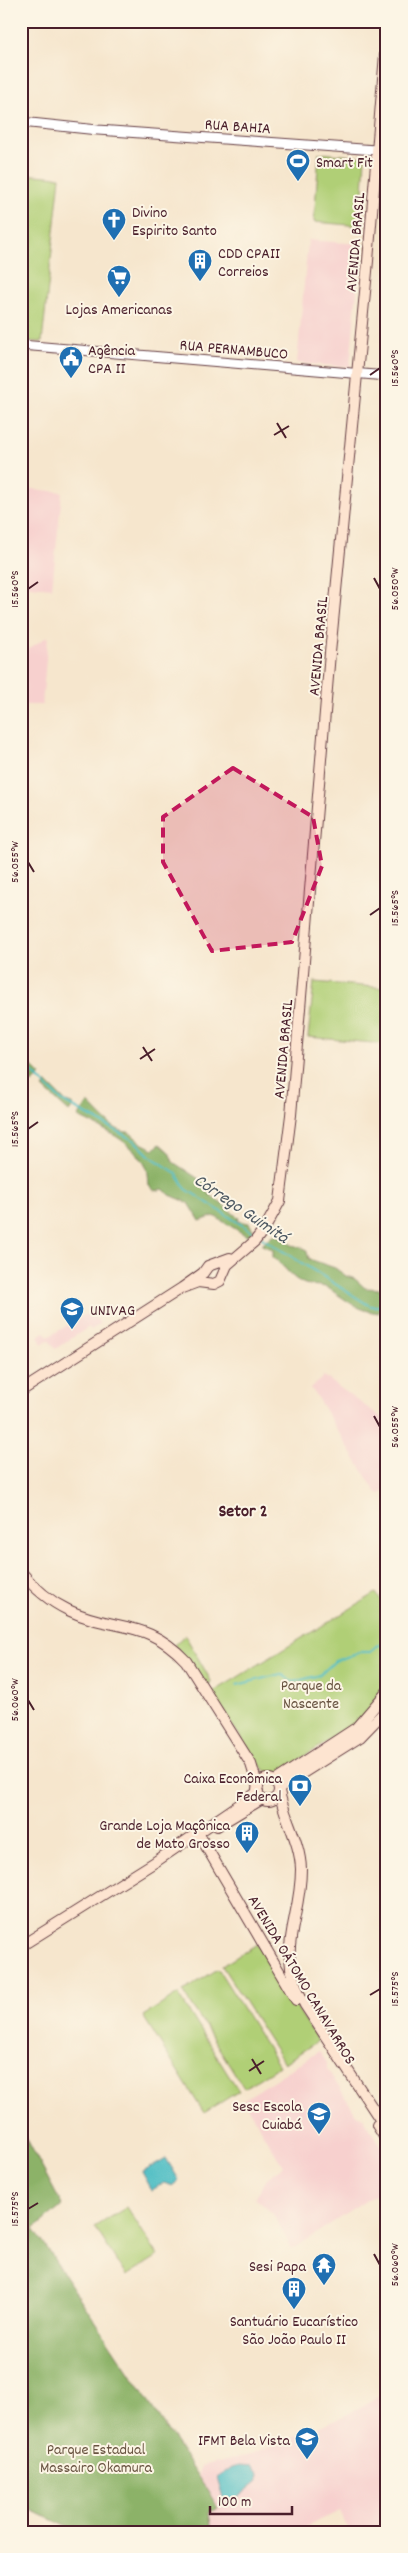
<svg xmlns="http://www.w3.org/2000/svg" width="408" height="2553" font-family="Dekko,sans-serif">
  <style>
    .built { fill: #f7d0ce }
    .green { fill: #b0cf76; stroke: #7d7750 }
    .forest { fill: #8cb267; stroke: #6b6849 }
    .water { fill: #50bec4; stroke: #4d6e78 }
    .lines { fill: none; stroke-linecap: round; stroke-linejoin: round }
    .stream { stroke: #50bec4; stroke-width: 2 }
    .tertiary-casing { stroke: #643d43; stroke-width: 11 }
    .secondary-casing { stroke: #643d43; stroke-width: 12 }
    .tertiary { stroke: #fff; stroke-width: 9 }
    .secondary { stroke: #fde4d0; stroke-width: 10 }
    .marked { fill: #c2185b; fill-opacity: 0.2; stroke: #c2185b; stroke-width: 4; stroke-dasharray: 10 6; stroke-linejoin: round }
    .ticks { fill: none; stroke: #4a1f2b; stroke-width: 2 }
    .labels { text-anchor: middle; stroke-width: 4; stroke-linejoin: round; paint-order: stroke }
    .street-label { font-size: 16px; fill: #4a1f2b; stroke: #fcf5e5 }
    .poi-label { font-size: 16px; fill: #4a1f2b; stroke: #fcf5e5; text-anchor: start }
    .park-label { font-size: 16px; fill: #695442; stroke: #fcf5e5 }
    .water-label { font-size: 18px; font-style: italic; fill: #4c5761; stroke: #fcf5e5 }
    .neighbourhood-label { font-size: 18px; font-weight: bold; fill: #4a1f2b; stroke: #fcf5e5 }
    .neatline { fill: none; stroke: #4a1f2b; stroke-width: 2 }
    .ticks-label { font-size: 12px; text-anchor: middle; fill: #4a1f2b }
  </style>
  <rect width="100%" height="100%" fill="#fcf5e5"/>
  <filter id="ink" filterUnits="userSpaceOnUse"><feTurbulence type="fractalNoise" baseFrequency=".02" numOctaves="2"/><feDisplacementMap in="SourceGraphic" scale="10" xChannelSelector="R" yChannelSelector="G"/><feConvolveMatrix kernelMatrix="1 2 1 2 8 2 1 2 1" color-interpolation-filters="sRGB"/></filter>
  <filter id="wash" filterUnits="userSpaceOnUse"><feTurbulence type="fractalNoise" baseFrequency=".0096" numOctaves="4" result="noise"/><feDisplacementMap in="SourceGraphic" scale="20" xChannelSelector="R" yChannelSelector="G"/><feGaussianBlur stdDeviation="1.12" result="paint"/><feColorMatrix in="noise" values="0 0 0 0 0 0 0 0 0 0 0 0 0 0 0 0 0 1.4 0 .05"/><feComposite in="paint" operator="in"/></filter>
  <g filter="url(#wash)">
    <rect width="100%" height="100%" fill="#f6e6cd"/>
    <path class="built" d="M 308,240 L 361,244 L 350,367 L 297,363 Z
      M 21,488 L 62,492 L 52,588 L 21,585 Z
      M 48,636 L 42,705 L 21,705 L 21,654 Z
      M 91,1311 L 100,1324 L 91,1330 L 89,1327 L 55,1349 L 49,1340 L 42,1344 L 38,1336 L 45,1332 L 48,1337 Z
      M 324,1376 L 387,1422 L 387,1490 L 380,1494 L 376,1492 L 311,1388 Z
      M 319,2051 L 327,2063 L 327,2069 L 357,2115 L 362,2116 L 387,2155 L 387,2187 L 292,2249 L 273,2214 L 255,2198 L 267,2178 L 283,2166 L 243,2100 Z
      M 387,2392 L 387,2532 L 349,2532 L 340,2511 L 295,2532 L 178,2532 L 202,2466 L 254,2453 L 344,2416 Z"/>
    <path class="green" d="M 319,153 L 365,157 L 361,226 L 314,222 Z
      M 21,174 L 60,177 L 42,342 L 21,341 Z
      M 314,982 L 387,988 L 384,1044 L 308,1037 Z
      M 376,1593 L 387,1610 L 387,1688 L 364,1718 L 282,1771 L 271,1773 L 263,1769 L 210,1694 Z
      M 185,1635 L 211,1681 L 209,1685 L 205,1685 L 174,1645 Z
      M 257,1944 L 318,2041 L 284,2063 L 222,1966 Z
      M 218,1969 L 279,2066 L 244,2088 L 183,1991 Z
      M 178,1994 L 239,2091 L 204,2113 L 143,2016 Z
      M 127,2207 L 158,2256 L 126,2276 L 95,2227 Z"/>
    <path class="forest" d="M 21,1055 L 41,1075 L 32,1083 L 21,1073 Z
      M 47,1083 L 66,1102 L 74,1105 L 69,1112 L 43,1088 Z
      M 88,1103 C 99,1112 113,1133 129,1132 L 143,1144 L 154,1149 L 160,1144 L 169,1152 L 173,1162 L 211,1187 L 208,1193 L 239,1218 L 238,1221 L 249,1223 L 254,1231 L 247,1236 L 214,1216 L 200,1221 L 189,1203 L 170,1195 L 163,1189 L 155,1191 L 149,1186 C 148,1180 149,1172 146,1167 C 135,1142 101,1128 78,1117 Z
      M 272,1235 L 278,1235 L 292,1245 L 306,1249 L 309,1259 L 335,1268 L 346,1276 L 355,1279 L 365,1288 L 382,1289 L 379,1313 C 358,1311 348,1301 331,1290 C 323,1284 315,1287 305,1284 C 292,1280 284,1265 273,1257 L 273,1250 L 262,1245 Z
      M 21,2128 L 62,2205 L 34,2229 L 218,2507 L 209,2513 L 212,2532 L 67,2532 L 69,2528 L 21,2505 Z"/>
    <path class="water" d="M 166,2158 L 179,2180 L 172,2186 L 164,2183 L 152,2190 L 142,2172 Z
      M 239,2465 L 252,2466 L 259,2474 L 258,2481 L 231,2503 L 223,2496 L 217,2478 L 232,2467 Z"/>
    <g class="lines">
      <path class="stream" d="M 21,1062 L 62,1101 L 135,1141 L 150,1156 L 176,1173 L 186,1189 L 256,1234
        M 262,1238 L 370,1306 L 387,1306
        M 237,1685 L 281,1674 L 293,1682 L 320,1675 L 335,1661 L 361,1652 L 371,1652 L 376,1646 L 387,1643"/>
    </g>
  </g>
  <g filter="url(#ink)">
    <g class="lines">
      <defs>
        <path id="tertiary" d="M 21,122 L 98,130 L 376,150
          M 21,345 L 387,376"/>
        <path id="secondary" d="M 182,1288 L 198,1282 L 214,1284 L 220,1281 L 227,1265 L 255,1241 L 265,1228 L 280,1201 L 291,1115 L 330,653 L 368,261 L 387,30
          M 21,1391 L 182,1288 L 203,1273 L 208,1266 L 230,1258
          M 21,1572 C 35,1589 49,1601 68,1610 C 114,1632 146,1618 186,1661 L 251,1764 L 258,1787
          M257 1790a11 11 0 1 1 22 0a11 11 0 1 1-22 0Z
          M 275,1781 L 356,1728 L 387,1692
          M 279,1788 L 360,1737 L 387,1709
          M 279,1791 C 284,1818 300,1841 301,1869 C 301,1924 273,1948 305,2005 L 387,2130
          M 217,1826 L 262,1799
          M 197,1831 L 296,2000
          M 21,1946 L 155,1862 L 258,1792
          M 377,2125 L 387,2141"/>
      </defs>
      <use href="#tertiary" class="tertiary-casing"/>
      <use href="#secondary" class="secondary-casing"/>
      <use href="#tertiary" class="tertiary"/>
      <use href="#secondary" class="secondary"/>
    </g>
  </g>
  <path class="marked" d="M 233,768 L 313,817 L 322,866 L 292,942 L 212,951 L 163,862 L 163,817 Z"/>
  <path class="ticks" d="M 370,375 L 380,368M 277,423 L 286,438M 274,435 L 289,426M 374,578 L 380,589M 28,589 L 38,582M 28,862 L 34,872M 370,915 L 380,908M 143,1047 L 152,1061M 140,1059 L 155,1049M 28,1129 L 38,1122M 374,1416 L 380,1427M 28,1700 L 34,1710M 370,1995 L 380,1989M 252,2059 L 261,2074M 249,2071 L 264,2061M 28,2209 L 38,2203M 374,2254 L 380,2265"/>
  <defs>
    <symbol id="stadium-pin" viewBox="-11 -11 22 30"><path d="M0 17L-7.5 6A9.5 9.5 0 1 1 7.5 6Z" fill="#1f6fb2" stroke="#fcf5e5"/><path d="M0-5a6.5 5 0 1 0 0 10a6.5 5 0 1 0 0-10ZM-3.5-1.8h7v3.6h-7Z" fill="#fff"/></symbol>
    <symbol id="church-pin" viewBox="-11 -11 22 30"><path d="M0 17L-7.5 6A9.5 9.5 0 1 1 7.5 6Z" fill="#1f6fb2" stroke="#fcf5e5"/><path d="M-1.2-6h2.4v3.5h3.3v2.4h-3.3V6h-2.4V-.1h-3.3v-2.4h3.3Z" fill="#fff"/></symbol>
    <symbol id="building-pin" viewBox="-11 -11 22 30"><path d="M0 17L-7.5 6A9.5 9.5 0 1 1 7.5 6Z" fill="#1f6fb2" stroke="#fcf5e5"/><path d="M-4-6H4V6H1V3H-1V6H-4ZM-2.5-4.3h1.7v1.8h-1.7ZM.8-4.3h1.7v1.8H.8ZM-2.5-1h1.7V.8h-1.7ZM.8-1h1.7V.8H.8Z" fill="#fff"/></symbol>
    <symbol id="supermarket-pin" viewBox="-11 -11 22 30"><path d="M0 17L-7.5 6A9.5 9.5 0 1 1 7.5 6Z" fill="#1f6fb2" stroke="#fcf5e5"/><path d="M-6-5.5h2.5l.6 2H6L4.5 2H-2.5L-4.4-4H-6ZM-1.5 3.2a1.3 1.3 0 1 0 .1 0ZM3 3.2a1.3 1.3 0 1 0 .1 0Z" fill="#fff"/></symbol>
    <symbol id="civic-pin" viewBox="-11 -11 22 30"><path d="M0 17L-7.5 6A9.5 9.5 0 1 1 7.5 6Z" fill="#1f6fb2" stroke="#fcf5e5"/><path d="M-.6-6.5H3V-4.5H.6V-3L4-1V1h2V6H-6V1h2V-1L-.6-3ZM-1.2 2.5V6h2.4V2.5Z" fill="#fff"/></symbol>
    <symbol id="university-pin" viewBox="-11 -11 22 30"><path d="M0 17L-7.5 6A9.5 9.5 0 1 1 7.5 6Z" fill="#1f6fb2" stroke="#fcf5e5"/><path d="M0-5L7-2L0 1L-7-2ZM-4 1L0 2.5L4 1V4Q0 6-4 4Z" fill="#fff"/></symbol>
    <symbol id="bank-pin" viewBox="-11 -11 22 30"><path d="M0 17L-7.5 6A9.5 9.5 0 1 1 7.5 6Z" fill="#1f6fb2" stroke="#fcf5e5"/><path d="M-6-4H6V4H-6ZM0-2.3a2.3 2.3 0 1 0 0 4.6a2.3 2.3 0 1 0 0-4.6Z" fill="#fff"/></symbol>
    <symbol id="school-pin" viewBox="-11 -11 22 30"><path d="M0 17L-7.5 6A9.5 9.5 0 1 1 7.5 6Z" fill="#1f6fb2" stroke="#fcf5e5"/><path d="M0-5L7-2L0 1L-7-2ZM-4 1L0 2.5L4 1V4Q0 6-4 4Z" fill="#fff"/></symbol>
    <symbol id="temple-pin" viewBox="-11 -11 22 30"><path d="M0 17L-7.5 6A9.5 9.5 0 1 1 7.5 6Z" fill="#1f6fb2" stroke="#fcf5e5"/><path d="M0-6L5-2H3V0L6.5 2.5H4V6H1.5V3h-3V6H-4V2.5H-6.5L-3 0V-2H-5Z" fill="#fff"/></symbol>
  </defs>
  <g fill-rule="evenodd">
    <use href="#stadium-pin" x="284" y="147" width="28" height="38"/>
    <use href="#church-pin" x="100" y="206" width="28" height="38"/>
    <use href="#building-pin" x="186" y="247" width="28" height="38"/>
    <use href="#supermarket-pin" x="105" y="263" width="28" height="38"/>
    <use href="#civic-pin" x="57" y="344" width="28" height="38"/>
    <use href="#university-pin" x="58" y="1295" width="28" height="38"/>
    <use href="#bank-pin" x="286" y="1772" width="28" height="38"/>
    <use href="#building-pin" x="233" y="1819" width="28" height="38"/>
    <use href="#school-pin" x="305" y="2100" width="28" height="38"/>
    <use href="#temple-pin" x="310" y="2251" width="28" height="38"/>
    <use href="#building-pin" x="280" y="2275" width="28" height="38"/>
    <use href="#university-pin" x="293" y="2425" width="28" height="38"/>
  </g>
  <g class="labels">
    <g class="street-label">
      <text transform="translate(238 125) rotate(4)" y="6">RUA BAHIA</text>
      <text transform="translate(354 242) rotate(-85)" y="6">AVENIDA BRASIL</text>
      <text transform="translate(234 348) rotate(5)" y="6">RUA PERNAMBUCO</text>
      <text transform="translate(317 646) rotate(-85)" y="6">AVENIDA BRASIL</text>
      <text transform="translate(282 1049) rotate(-85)" y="6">AVENIDA BRASIL</text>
      <text transform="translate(303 1979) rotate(59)" y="6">AVENIDA OÁTOMO CANAVARROS</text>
    </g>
    <g class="poi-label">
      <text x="316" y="167">Smart Fit</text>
      <text x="132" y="217">Divino<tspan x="132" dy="18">Espirito Santo</tspan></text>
      <text x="218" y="258">CDD CPAII<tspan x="218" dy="18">Correios</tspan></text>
      <text x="119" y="314" text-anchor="middle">Lojas Americanas</text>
      <text x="88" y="355">Agência<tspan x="88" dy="18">CPA II</tspan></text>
      <text x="90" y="1315">UNIVAG</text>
      <text x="282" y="1783" text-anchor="end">Caixa Econômica<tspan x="282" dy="18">Federal</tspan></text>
      <text x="230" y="1830" text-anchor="end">Grande Loja Maçônica<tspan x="230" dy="18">de Mato Grosso</tspan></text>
      <text x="302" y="2111" text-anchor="end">Sesc Escola<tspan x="302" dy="18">Cuiabá</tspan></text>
      <text x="306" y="2271" text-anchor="end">Sesi Papa</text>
      <text x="294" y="2326" text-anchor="middle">Santuário Eucarístico<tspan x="294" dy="18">São João Paulo II</tspan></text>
      <text x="290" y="2445" text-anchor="end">IFMT Bela Vista</text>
    </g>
    <g class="park-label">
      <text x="311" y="1690">Parque da<tspan x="311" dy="18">Nascente</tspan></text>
      <text x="96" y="2454">Parque Estadual<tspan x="96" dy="18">Massairo Okamura</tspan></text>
    </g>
    <g class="water-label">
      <text transform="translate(242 1208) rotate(34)" y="6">Córrego Guimitá</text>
    </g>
    <g class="neighbourhood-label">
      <text x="243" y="1516">Setor 2</text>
    </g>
  </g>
  <rect width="408" height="2553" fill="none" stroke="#fcf5e5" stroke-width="55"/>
  <path d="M210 2506v8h82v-8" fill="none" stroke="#4a1f2b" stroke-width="2.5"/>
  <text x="218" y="2506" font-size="15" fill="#4a1f2b" stroke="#fcf5e5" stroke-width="4" paint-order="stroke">100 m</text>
  <rect x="28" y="28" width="352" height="2498" class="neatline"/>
  <g class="ticks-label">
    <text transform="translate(394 368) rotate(-90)" y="4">15.560°S</text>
    <text transform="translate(394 589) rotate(-90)" y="4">56.050°W</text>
    <text transform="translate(14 589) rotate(-90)" y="4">15.560°S</text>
    <text transform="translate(14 862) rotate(-90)" y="4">56.055°W</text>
    <text transform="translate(394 908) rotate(-90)" y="4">15.565°S</text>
    <text transform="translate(14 1129) rotate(-90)" y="4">15.565°S</text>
    <text transform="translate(394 1427) rotate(-90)" y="4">56.055°W</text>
    <text transform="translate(14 1700) rotate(-90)" y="4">56.060°W</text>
    <text transform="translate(394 1989) rotate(-90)" y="4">15.575°S</text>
    <text transform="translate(14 2209) rotate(-90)" y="4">15.575°S</text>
    <text transform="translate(394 2265) rotate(-90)" y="4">56.060°W</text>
  </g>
</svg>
